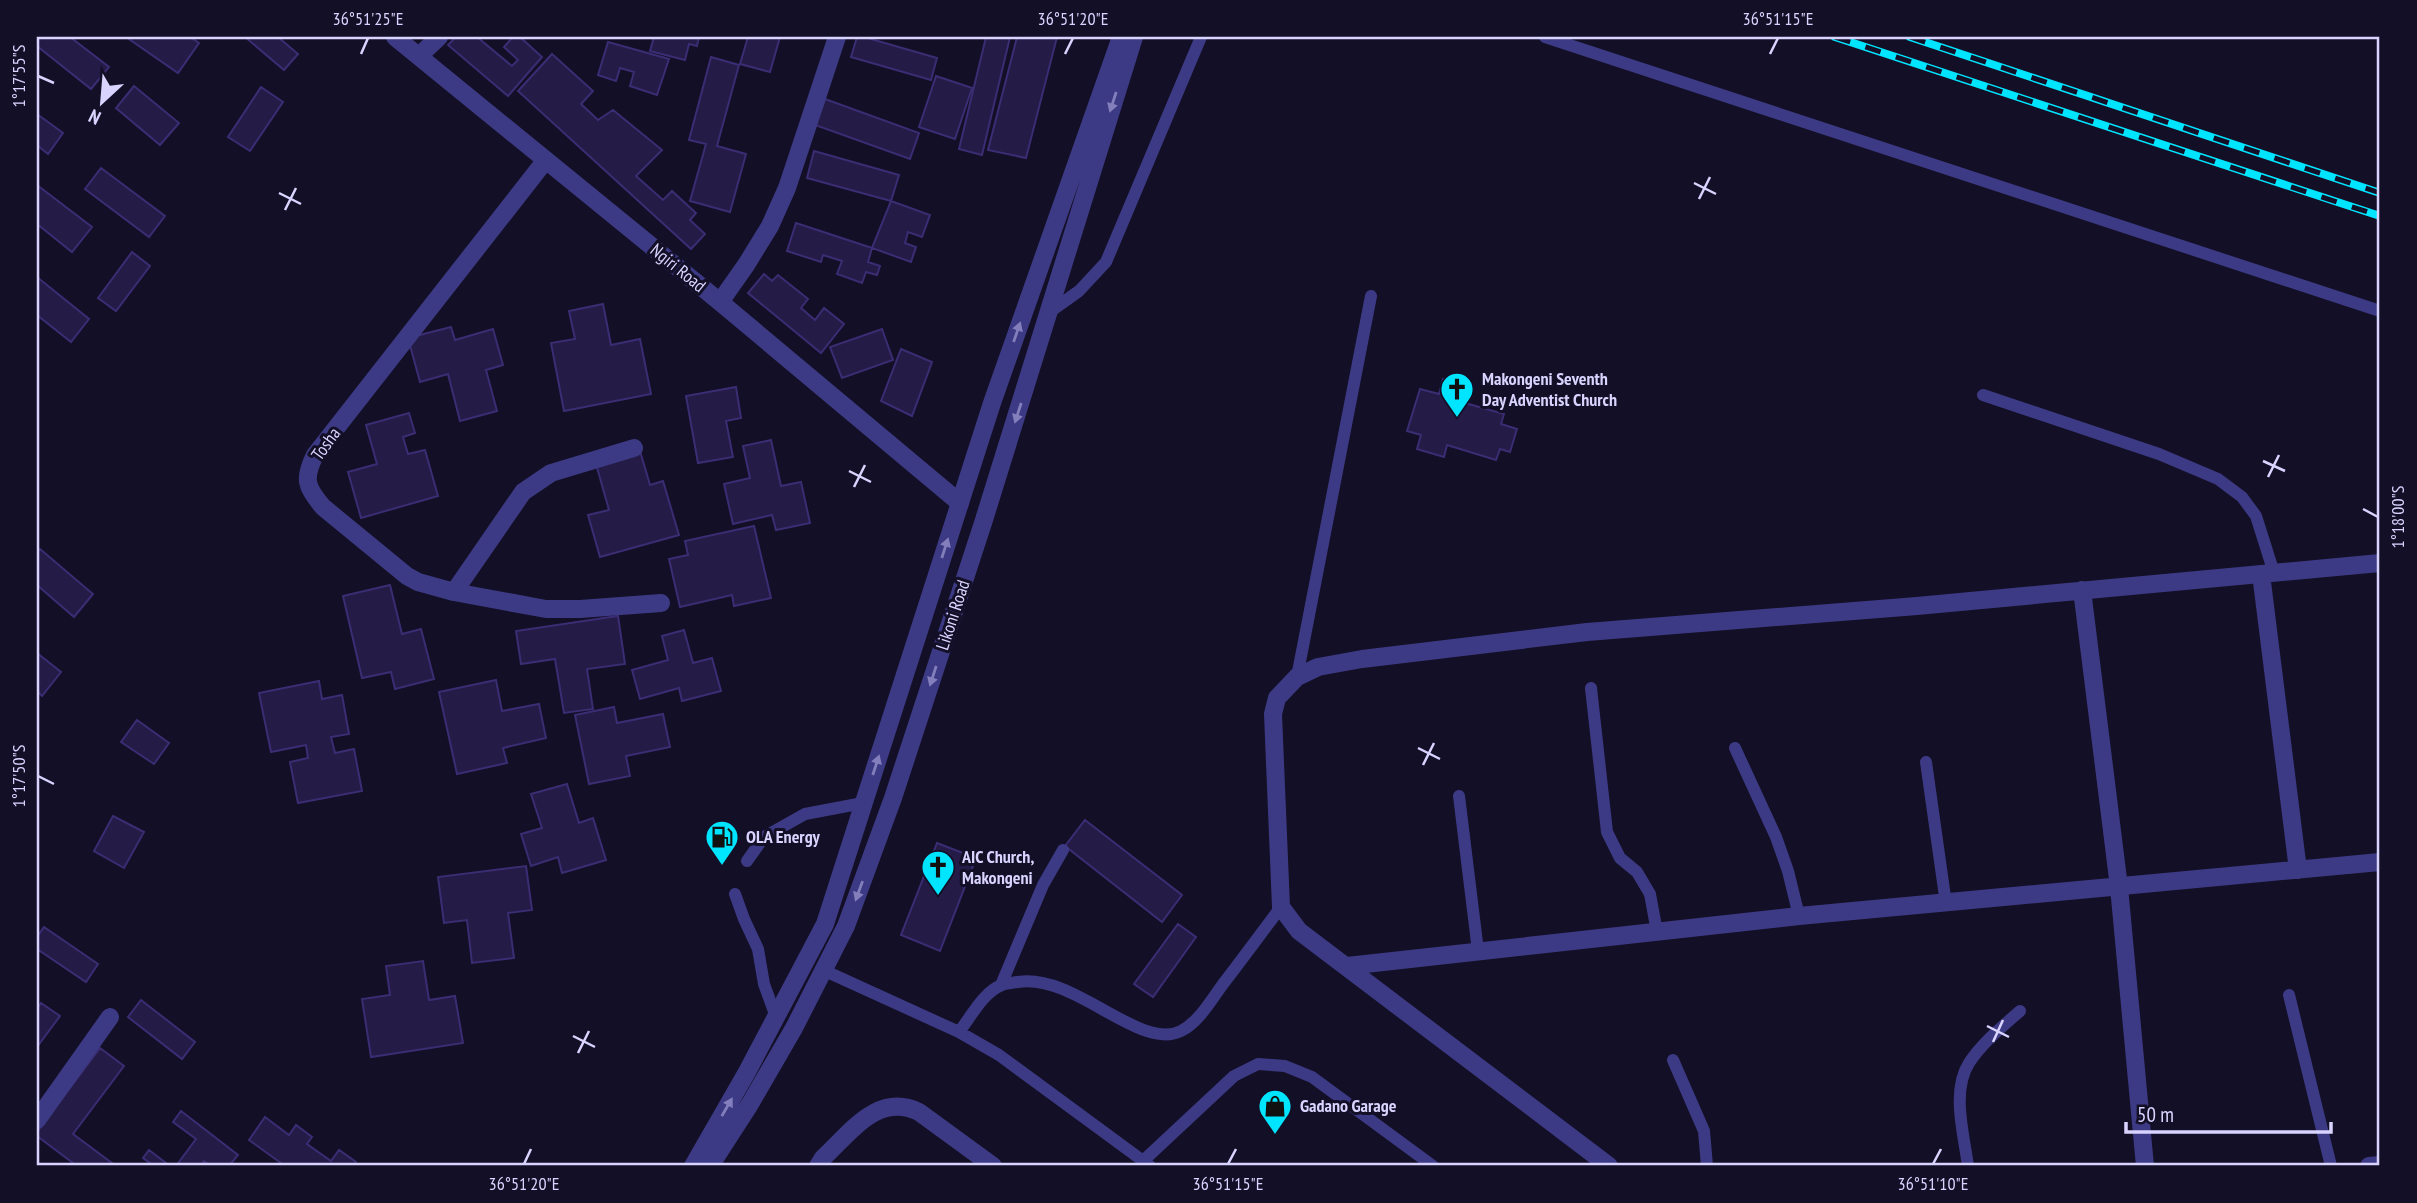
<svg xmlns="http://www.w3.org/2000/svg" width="2417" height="1203" font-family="'PT Sans Narrow',sans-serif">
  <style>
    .building { fill: #241b47; stroke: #3b2d73; stroke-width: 2 }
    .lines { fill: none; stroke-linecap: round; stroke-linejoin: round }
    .service { stroke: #3d3a85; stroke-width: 12 }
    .minor { stroke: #3d3a85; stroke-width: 18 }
    .tertiary { stroke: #3d3a85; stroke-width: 18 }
    .rail-casing { stroke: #00e5ff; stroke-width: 8 }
    .rail { stroke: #130f26; stroke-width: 5; stroke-dasharray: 16; stroke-linecap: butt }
    .oneway { fill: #837fbc }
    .ticks { fill: none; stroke: #d9d4ff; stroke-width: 2.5 }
    .labels { text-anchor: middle; stroke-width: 6; stroke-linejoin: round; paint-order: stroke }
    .street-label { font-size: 18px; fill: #d9d4ff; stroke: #130f26 }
    .poi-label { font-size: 18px; font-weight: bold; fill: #d9d4ff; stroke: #130f26; text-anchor: start }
    .neatline { fill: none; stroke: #d9d4ff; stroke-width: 2.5 }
    .ticks-label { font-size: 18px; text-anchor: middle; fill: #d9d4ff }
  </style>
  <rect width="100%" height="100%" fill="#130f26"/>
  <path class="building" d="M 37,37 L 70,37 L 109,67 L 91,89 L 37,46 Z
    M 126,37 L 190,37 L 199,43 L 178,73 Z
    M 245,37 L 278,37 L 298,54 L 284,70 Z
    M 456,37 L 477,37 L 512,66 L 518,60 L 504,47 L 513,37 L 520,37 L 542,57 L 508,96 L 448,45 Z
    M 654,37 L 699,37 L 697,46 L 689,44 L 685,60 L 650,51 Z
    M 748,37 L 780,37 L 770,72 L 740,64 Z
    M 857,37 L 864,37 L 937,58 L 931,80 L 851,57 Z
    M 986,37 L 1010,37 L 982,155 L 959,149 Z
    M 1017,37 L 1057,37 L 1026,158 L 988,150 Z
    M 608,42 L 669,59 L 657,95 L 630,86 L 634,72 L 620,68 L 616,81 L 598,75 Z
    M 552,54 L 593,91 L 581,104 L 598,120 L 613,110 L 662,150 L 636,176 L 663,200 L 672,191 L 696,213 L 690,220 L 705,234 L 691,249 L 518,91 Z
    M 711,57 L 739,65 L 717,146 L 746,154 L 730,212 L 690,201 L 706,144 L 689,140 Z
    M 936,76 L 972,88 L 955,139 L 919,127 Z
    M 134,86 L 179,123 L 160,145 L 116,108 Z
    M 261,87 L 283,102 L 250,151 L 228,137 Z
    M 825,99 L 919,133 L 910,159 L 815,125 Z
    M 37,114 L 63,133 L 48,154 L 37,145 Z
    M 814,151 L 899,175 L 891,201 L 807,178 Z
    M 101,168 L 165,216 L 149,237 L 85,189 Z
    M 37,185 L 92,227 L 72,252 L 37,224 Z
    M 891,201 L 930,215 L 922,237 L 908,232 L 905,243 L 916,247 L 911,262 L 872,248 Z
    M 796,223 L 872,248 L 868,262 L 880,266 L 877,275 L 866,272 L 862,283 L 837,274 L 842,261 L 823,255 L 821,262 L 787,251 Z
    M 132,252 L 150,266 L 116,311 L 98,298 Z
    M 764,274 L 772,281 L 778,275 L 808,299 L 801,308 L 815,320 L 824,308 L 844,324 L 821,353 L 748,293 Z
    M 37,277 L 89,319 L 71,342 L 37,315 Z
    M 603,304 L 611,345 L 640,339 L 651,394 L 564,411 L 551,343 L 575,339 L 569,311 Z
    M 451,327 L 455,340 L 493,329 L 503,365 L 486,370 L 497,411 L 460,421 L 448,374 L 420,382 L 408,338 Z
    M 882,329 L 893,360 L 842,378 L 830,347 Z
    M 901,349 L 932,362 L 912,416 L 881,401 Z
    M 1443,379 L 1456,383 L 1451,399 L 1504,414 L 1501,424 L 1517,429 L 1510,452 L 1500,449 L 1496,460 L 1447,445 L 1444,457 L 1417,449 L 1421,435 L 1407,431 L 1420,389 L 1439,394 Z
    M 736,387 L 741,418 L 726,421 L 733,457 L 698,463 L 686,396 Z
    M 409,413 L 415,433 L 403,437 L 408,454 L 425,450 L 438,496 L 361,518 L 348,472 L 377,464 L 366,425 Z
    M 771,440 L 781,486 L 801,482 L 810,523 L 776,530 L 772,515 L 733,524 L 724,484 L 750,478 L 743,446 Z
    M 640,451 L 650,485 L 663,481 L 679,535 L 600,557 L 588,515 L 609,510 L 596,464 Z
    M 754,526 L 771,598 L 734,606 L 732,595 L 680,607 L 669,559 L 688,555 L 685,541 Z
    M 40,549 L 93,594 L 74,617 L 37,585 L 37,552 Z
    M 390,585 L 402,634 L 421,629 L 434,679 L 395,689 L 391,672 L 362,678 L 343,596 Z
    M 618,616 L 625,664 L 587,669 L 593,709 L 564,713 L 555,659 L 521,664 L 516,631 Z
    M 684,630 L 693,663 L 712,658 L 721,691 L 682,701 L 679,688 L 640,699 L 632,670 L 668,660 L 662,636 Z
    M 37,653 L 61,672 L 42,696 L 37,691 Z
    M 496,680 L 502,711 L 539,704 L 546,738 L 503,748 L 507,763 L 457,774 L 439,692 Z
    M 319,681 L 322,699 L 342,695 L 349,734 L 331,737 L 335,753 L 354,749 L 362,791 L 298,803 L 290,762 L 308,758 L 306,745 L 271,752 L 259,693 Z
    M 614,707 L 617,723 L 663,714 L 670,747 L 626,756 L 630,776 L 589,784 L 575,715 Z
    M 137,720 L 169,743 L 154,764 L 121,742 Z
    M 567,784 L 579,823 L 593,818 L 606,860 L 562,873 L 558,857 L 531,866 L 521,834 L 542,828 L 531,794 Z
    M 113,816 L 144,832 L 124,868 L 94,851 Z
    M 1085,820 L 1182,895 L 1162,922 L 1065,846 Z
    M 937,843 L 976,858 L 940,951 L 901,935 Z
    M 526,866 L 532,910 L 508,913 L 514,958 L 472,963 L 467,920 L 444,923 L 438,877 Z
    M 1178,924 L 1196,937 L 1153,997 L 1134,984 Z
    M 44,927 L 98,964 L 86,982 L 37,949 L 37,937 Z
    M 423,961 L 429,1000 L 455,996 L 463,1043 L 371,1057 L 362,999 L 390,995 L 386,966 Z
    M 141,1000 L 195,1042 L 182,1059 L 128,1017 Z
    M 41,1003 L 60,1016 L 37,1047 L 37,1009 Z
    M 100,1048 L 124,1066 L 73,1134 L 116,1166 L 77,1166 L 37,1136 L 37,1132 Z
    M 181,1111 L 238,1155 L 229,1166 L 211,1166 L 204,1161 L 200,1166 L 176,1166 L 196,1139 L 173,1122 Z
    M 265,1117 L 289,1135 L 296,1125 L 312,1137 L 307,1144 L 331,1161 L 339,1150 L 356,1162 L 353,1166 L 285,1166 L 249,1140 Z
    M 149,1150 L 170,1166 L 154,1166 L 143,1158 Z"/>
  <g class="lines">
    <path class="service" d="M 1545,37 L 2380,311
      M 1051,311 L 1079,291 L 1106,262 L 1201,37
      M 1983,395 L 2159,454 L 2218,479 L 2242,497 L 2256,516 L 2274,573
      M 1297,677 L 1371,296
      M 1591,688 L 1607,832 L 1620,858 L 1637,872 L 1650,894 L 1657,932
      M 1735,748 L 1776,837 L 1788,871 L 1799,916
      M 1926,762 L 1946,904
      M 1459,796 L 1478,951
      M 747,861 L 764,837 L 805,814 L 863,803
      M 735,894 L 744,919 L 758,949 L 764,984 L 776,1017
      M 823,970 L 959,1032 L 999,1055 L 1150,1166
      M 1001,985 L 1043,885 L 1063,850
      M 2289,995 L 2331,1166
      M 959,1032 C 971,1017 983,992 1002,985 C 1006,983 1013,983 1018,982 C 1075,973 1140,1052 1181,1031 C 1199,1022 1212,999 1223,984 C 1243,958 1262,932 1281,907
      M 1673,1060 L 1704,1131 L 1707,1166
      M 1143,1161 L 1234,1076 L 1258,1064 L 1285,1066 L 1312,1077 L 1433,1166
      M 1968,1166 C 1964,1135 1951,1091 1969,1063 C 1982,1043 2002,1027 2020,1011"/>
    <path class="minor" d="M 395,37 L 720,302 L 960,503
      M 419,56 L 439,37
      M 545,161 L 315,455 C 303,479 306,487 323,507 L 407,576 L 418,582 L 454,592 L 546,609 L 580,609 L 661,603
      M 720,302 L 746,265 L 770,226 L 787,188 L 837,37
      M 2261,574 L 2298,870
      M 2082,590 L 2119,887 L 2145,1166
      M 454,592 L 523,492 L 551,473 L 634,448
      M 1347,966 L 1799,916 L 2380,862
      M 37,1120 L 110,1017
      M 818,1166 L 823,1158 C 851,1132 878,1092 919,1112 L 993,1166
      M 1609,1166 L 1299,931 L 1281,907 L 1273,714 L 1277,698 L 1297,677 L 1318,667 L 1362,659 L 1587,632 L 1917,606 L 2380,563
      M 2369,1166 L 2380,1165"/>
    <path class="tertiary" d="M 693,1166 L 747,1072 L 825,924 L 992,403 L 1121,37
      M 710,1166 L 750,1104 L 794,1028 L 846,926 L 893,798 L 983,523 L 1134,37"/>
    <defs>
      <path id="rail" d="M 1835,37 L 2380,216
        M 1910,37 L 2380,193"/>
    </defs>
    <use href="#rail" class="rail-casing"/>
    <use href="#rail" class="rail"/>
  </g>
  <defs><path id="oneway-solid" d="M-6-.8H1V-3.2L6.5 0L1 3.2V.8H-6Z" transform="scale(1.75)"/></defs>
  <g class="oneway">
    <use href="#oneway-solid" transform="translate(1113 102) rotate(108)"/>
    <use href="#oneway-solid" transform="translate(1017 332) rotate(-71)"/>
    <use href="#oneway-solid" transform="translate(1018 413) rotate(108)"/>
    <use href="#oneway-solid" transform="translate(945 548) rotate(-72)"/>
    <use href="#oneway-solid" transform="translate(933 676) rotate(108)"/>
    <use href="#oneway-solid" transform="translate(876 765) rotate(-72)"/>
    <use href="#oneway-solid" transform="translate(859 891) rotate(110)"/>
    <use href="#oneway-solid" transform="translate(727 1107) rotate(-60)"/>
  </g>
  <path class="ticks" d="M 361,54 L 368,38M 1065,54 L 1073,38M 1770,54 L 1778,38M 38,76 L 54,83M 1694,183 L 1716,194M 279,193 L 301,204M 1699,199 L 1710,177M 285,210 L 296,188M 2263,461 L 2285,471M 849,471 L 871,482M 2268,477 L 2279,455M 854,487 L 865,465M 2363,509 L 2378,517M 1418,748 L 1440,759M 1423,765 L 1434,743M 38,776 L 54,784M 1987,1026 L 2009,1037M 573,1036 L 595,1047M 1993,1042 L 2003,1020M 578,1053 L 589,1031M 524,1164 L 531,1149M 1228,1164 L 1236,1149M 1933,1164 L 1941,1149"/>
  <defs>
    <symbol id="church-pin" viewBox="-11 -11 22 30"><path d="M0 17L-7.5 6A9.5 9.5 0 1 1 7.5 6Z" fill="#00e5ff" stroke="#130f26"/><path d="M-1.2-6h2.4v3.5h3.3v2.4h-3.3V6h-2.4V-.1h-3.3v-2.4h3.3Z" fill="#111"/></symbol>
    <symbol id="fuel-pin" viewBox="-11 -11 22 30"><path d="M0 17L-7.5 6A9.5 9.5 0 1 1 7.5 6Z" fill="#00e5ff" stroke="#130f26"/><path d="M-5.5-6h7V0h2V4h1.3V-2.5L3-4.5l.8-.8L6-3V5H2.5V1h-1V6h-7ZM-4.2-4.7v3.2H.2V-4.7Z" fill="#111"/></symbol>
    <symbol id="shop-pin" viewBox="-11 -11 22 30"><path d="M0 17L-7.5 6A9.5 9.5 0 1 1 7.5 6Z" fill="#00e5ff" stroke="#130f26"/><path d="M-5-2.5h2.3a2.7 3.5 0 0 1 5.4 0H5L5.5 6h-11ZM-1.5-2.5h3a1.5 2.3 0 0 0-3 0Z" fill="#111"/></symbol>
  </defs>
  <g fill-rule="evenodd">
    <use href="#church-pin" x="1438" y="370" width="38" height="52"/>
    <use href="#fuel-pin" x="703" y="818" width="38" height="52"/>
    <use href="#church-pin" x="919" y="848" width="38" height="52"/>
    <use href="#shop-pin" x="1256" y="1087" width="38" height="52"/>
  </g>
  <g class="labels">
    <g class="street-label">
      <text transform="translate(678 268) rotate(39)" y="6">Ngiri Road</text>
      <text transform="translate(326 444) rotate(-54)" y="6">Tosha</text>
      <text transform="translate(953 615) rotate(-72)" y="6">Likoni Road</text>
    </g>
    <g class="poi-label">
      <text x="1482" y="385">Makongeni Seventh<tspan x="1482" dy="21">Day Adventist Church</tspan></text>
      <text x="746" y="843">OLA Energy</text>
      <text x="962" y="863">AIC Church,<tspan x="962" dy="21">Makongeni</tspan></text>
      <text x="1300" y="1112">Gadano Garage</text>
    </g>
  </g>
  <rect width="2417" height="1203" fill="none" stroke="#130f26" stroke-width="77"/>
  <g transform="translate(102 102) rotate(206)" stroke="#130f26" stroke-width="5" paint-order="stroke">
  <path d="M0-5L12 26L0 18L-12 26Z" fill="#d9d4ff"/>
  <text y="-10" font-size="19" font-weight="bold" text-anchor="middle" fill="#d9d4ff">N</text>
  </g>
  <path d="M2126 1122v10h205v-10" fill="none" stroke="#d9d4ff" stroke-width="3.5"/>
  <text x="2137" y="1122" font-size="21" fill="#d9d4ff" stroke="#130f26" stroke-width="5" paint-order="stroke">50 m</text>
  <rect x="38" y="38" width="2340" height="1126" class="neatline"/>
  <g class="ticks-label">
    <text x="368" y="25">36°51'25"E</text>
    <text x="1073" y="25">36°51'20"E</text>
    <text x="1778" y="25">36°51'15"E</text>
    <text transform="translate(19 76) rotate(-90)" y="6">1°17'55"S</text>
    <text transform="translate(2398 517) rotate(-90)" y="6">1°18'00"S</text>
    <text transform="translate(19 776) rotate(-90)" y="6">1°17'50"S</text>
    <text x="524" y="1190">36°51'20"E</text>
    <text x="1228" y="1190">36°51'15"E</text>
    <text x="1933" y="1190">36°51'10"E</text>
  </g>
</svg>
